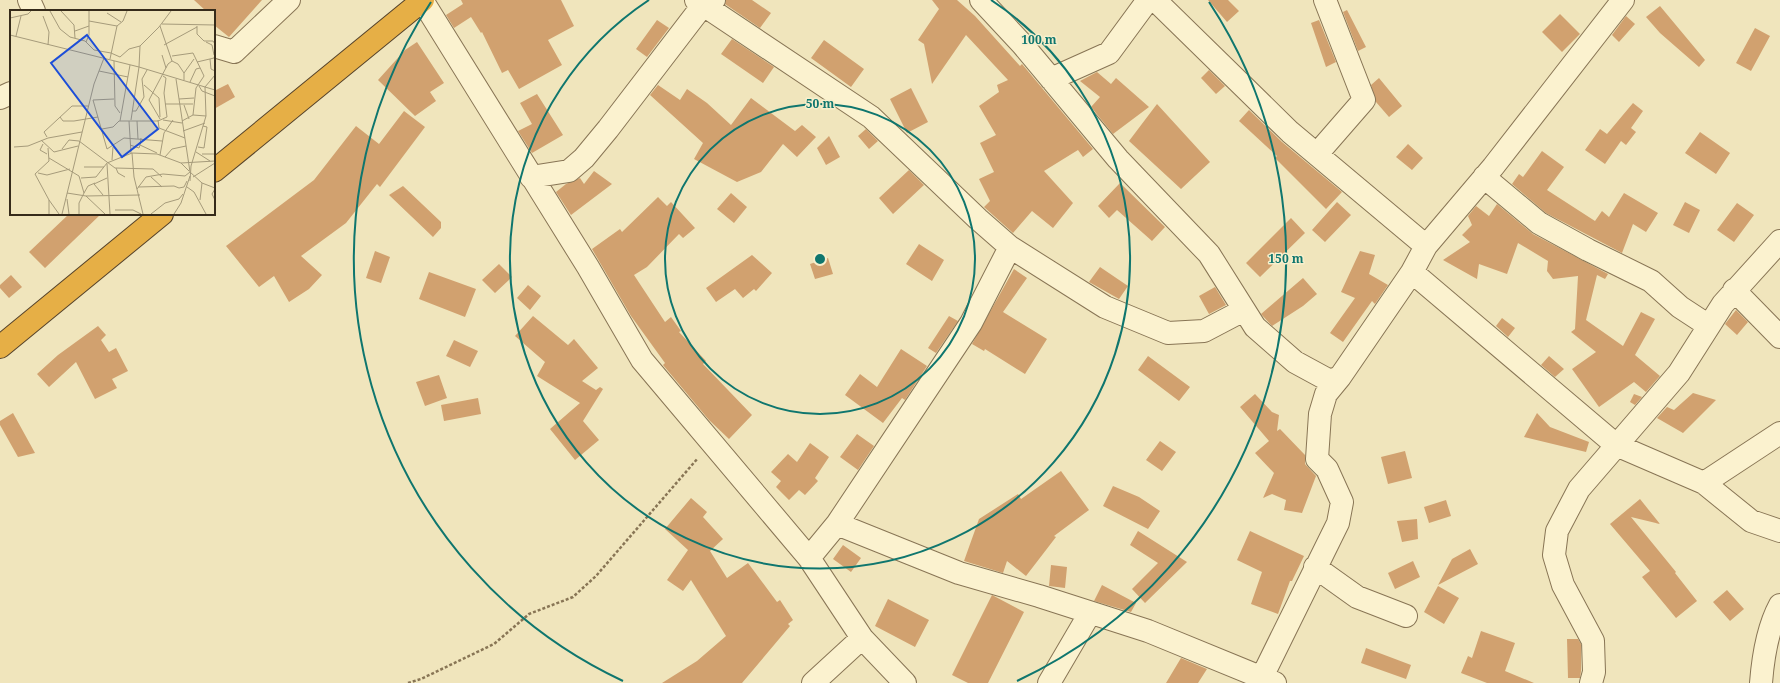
<svg xmlns="http://www.w3.org/2000/svg" width="1780" height="683" font-family="'Noto Serif',serif">
  <style>
    .building { fill: #d1a16f }
    .lines { fill: none; stroke-linecap: round; stroke-linejoin: round }
    .minor-casing { stroke: #887555; stroke-width: 24 }
    .highway-casing { stroke: #55422a; stroke-width: 24 }
    .path { stroke: #887555; stroke-width: 2.5; stroke-dasharray: 3 2; stroke-linecap: butt }
    .minor { stroke: #fbf2cf; stroke-width: 22 }
    .highway { stroke: #e6af46; stroke-width: 22 }
    .ring { fill: none; stroke: #0f766e; stroke-width: 2 }
    .inset-road { fill: none; stroke: #a69b7b; stroke-width: 1 }
    .view { fill: #1d4ed8; fill-opacity: 0.15; stroke: #1d4ed8; stroke-width: 2 }
    .inset-edge { fill: none; stroke: #362b1a; stroke-width: 2 }
    .centre { fill: #0f766e; stroke: #f7efcc; stroke-width: 2 }
    .ring-label { font-size: 12px; text-anchor: middle; font-weight: bold; fill: #0f766e; stroke: #f7efcc; stroke-width: 3; stroke-linejoin: round; paint-order: stroke }
  </style>
  <rect width="100%" height="100%" fill="#f0e5bc"/>
  <path class="building" d="M 194,0 L 262,0 L 229,37 L 214,25 L 214,11 L 206,11 Z
    M 461,0 L 561,0 L 574,26 L 548,40 L 562,65 L 519,89 L 508,70 L 502,73 L 482,32 L 481,33 L 471,17 L 454,28 L 446,15 L 463,4 Z
    M 726,0 L 752,0 L 771,13 L 760,28 L 725,4 Z
    M 932,0 L 957,0 L 975,16 L 1020,66 L 1022,64 L 1093,149 L 1083,157 L 1078,150 L 1044,171 L 1073,203 L 1053,228 L 1032,211 L 1013,233 L 984,207 L 990,201 L 979,179 L 994,172 L 980,143 L 996,135 L 979,106 L 999,92 L 997,85 L 1008,80 L 966,35 L 932,84 L 924,44 L 918,40 L 939,9 Z
    M 1208,0 L 1228,0 L 1239,11 L 1227,22 Z
    M 1660,6 L 1705,60 L 1699,67 L 1660,33 L 1646,17 Z
    M 1347,10 L 1366,47 L 1358,51 L 1343,12 Z
    M 1560,14 L 1580,34 L 1562,52 L 1542,32 Z
    M 1626,16 L 1635,24 L 1619,42 L 1612,35 Z
    M 657,20 L 669,28 L 647,57 L 636,49 Z
    M 1319,20 L 1336,62 L 1326,67 L 1311,23 Z
    M 1755,28 L 1770,36 L 1751,71 L 1736,63 Z
    M 732,39 L 774,67 L 763,83 L 721,54 Z
    M 824,40 L 864,69 L 851,87 L 811,58 Z
    M 417,42 L 444,83 L 430,92 L 436,101 L 415,116 L 378,80 L 405,50 Z
    M 1209,70 L 1225,86 L 1216,94 L 1201,78 Z
    M 1097,72 L 1111,84 L 1116,78 L 1149,107 L 1113,134 L 1091,107 L 1100,97 L 1080,81 Z
    M 1379,78 L 1402,106 L 1389,117 L 1376,102 L 1371,85 Z
    M 228,84 L 235,97 L 214,109 L 214,91 Z
    M 658,85 L 680,100 L 687,89 L 707,103 L 731,125 L 751,98 L 795,131 L 802,125 L 816,137 L 797,157 L 783,144 L 761,172 L 737,182 L 694,159 L 703,143 L 650,95 Z
    M 911,88 L 928,122 L 907,133 L 890,99 Z
    M 537,94 L 563,135 L 532,153 L 518,131 L 532,124 L 520,103 Z
    M 1633,103 L 1643,111 L 1631,128 L 1636,132 L 1626,145 L 1621,141 L 1605,164 L 1585,150 L 1600,129 L 1607,134 Z
    M 1157,104 L 1210,162 L 1181,189 L 1129,141 Z
    M 1249,110 L 1282,142 L 1342,192 L 1326,209 L 1275,158 L 1277,156 L 1239,121 Z
    M 404,111 L 425,127 L 380,187 L 377,184 L 346,223 L 301,256 L 322,275 L 309,289 L 289,302 L 274,276 L 259,287 L 226,246 L 314,180 L 356,126 L 379,144 Z
    M 866,129 L 878,141 L 869,149 L 858,136 Z
    M 1700,132 L 1730,153 L 1716,174 L 1685,153 Z
    M 829,136 L 840,157 L 826,165 L 817,148 Z
    M 1408,144 L 1423,158 L 1412,170 L 1396,157 Z
    M 1542,151 L 1564,167 L 1547,190 L 1595,221 L 1602,211 L 1609,217 L 1624,193 L 1658,213 L 1646,232 L 1633,224 L 1622,253 L 1546,213 L 1512,184 L 1519,174 L 1523,177 Z
    M 909,170 L 924,185 L 893,214 L 879,198 Z
    M 594,171 L 612,184 L 571,215 L 556,192 L 566,184 L 580,178 L 584,184 Z
    M 1120,183 L 1165,227 L 1152,241 L 1117,210 L 1109,218 L 1098,206 Z
    M 403,186 L 441,222 L 441,228 L 433,237 L 389,195 Z
    M 731,193 L 747,207 L 734,223 L 717,209 Z
    M 658,197 L 667,206 L 671,202 L 695,228 L 683,238 L 679,234 L 647,267 L 634,275 L 665,322 L 671,317 L 681,331 L 679,332 L 706,361 L 703,364 L 752,415 L 729,439 L 709,420 L 663,365 L 665,363 L 631,316 L 592,249 L 620,229 L 622,232 Z
    M 1337,202 L 1351,215 L 1325,242 L 1312,230 Z
    M 1685,202 L 1700,210 L 1689,233 L 1673,225 Z
    M 1737,203 L 1754,215 L 1734,242 L 1717,230 Z
    M 1497,204 L 1533,234 L 1608,274 L 1605,279 L 1597,275 L 1586,320 L 1623,346 L 1641,312 L 1655,319 L 1635,355 L 1660,376 L 1646,392 L 1634,382 L 1599,407 L 1572,369 L 1596,352 L 1571,332 L 1575,329 L 1578,276 L 1553,279 L 1547,271 L 1548,261 L 1518,243 L 1507,274 L 1479,264 L 1477,279 L 1443,260 L 1470,242 L 1462,235 L 1472,225 L 1468,216 L 1476,206 L 1489,216 Z
    M 69,214 L 101,214 L 45,268 L 29,252 Z
    M 1291,218 L 1305,233 L 1260,277 L 1246,263 Z
    M 919,244 L 944,260 L 932,281 L 906,264 Z
    M 375,251 L 390,257 L 381,283 L 366,278 Z
    M 1360,251 L 1375,255 L 1369,274 L 1388,285 L 1375,304 L 1372,301 L 1343,342 L 1330,333 L 1355,298 L 1341,292 Z
    M 752,255 L 772,273 L 756,291 L 754,289 L 743,298 L 735,289 L 716,302 L 706,288 Z
    M 828,258 L 833,274 L 815,279 L 810,264 Z
    M 499,264 L 512,277 L 495,293 L 482,280 Z
    M 1100,267 L 1128,286 L 1119,299 L 1089,282 Z
    M 1014,269 L 1027,278 L 1003,312 L 1047,339 L 1025,374 L 985,349 L 984,351 L 972,344 Z
    M 429,272 L 476,289 L 465,317 L 419,299 Z
    M 11,275 L 22,287 L 9,298 L 0,288 L 0,285 Z
    M 1303,278 L 1317,294 L 1303,306 L 1272,326 L 1261,314 Z
    M 528,285 L 541,296 L 530,310 L 517,298 Z
    M 1215,287 L 1226,305 L 1209,314 L 1199,296 Z
    M 1736,310 L 1748,322 L 1737,335 L 1725,324 Z
    M 533,316 L 568,345 L 574,339 L 598,368 L 582,381 L 596,390 L 600,387 L 603,389 L 583,421 L 599,440 L 575,460 L 550,429 L 580,403 L 537,376 L 545,362 L 515,336 Z
    M 949,316 L 958,321 L 936,353 L 928,348 Z
    M 1502,318 L 1515,328 L 1508,337 L 1496,326 Z
    M 98,326 L 106,335 L 101,340 L 109,352 L 116,348 L 128,371 L 112,379 L 117,388 L 95,399 L 76,362 L 49,387 L 37,374 L 58,355 Z
    M 454,340 L 478,351 L 470,367 L 446,356 Z
    M 901,349 L 927,366 L 905,400 L 902,398 L 883,423 L 845,395 L 860,374 L 877,387 Z
    M 1148,356 L 1190,387 L 1179,401 L 1138,370 Z
    M 1549,356 L 1564,369 L 1555,377 L 1541,365 Z
    M 439,375 L 447,398 L 425,406 L 416,382 Z
    M 1693,393 L 1716,400 L 1683,433 L 1657,418 L 1667,407 L 1674,410 Z
    M 1255,394 L 1272,412 L 1279,415 L 1277,431 L 1280,429 L 1305,455 L 1305,464 L 1316,476 L 1302,513 L 1284,510 L 1286,500 L 1272,494 L 1263,498 L 1274,473 L 1255,453 L 1269,441 L 1240,407 Z
    M 1634,394 L 1642,397 L 1635,405 L 1630,402 Z
    M 478,398 L 481,414 L 444,421 L 441,405 Z
    M 13,413 L 35,453 L 18,457 L 0,425 L 0,421 Z
    M 1537,413 L 1550,427 L 1589,442 L 1586,452 L 1524,437 Z
    M 857,434 L 874,446 L 858,470 L 840,457 Z
    M 1160,441 L 1176,452 L 1162,471 L 1146,460 Z
    M 810,443 L 829,457 L 815,478 L 818,481 L 805,495 L 799,490 L 789,500 L 776,487 L 781,481 L 771,472 L 788,454 L 797,462 Z
    M 1405,451 L 1412,478 L 1388,484 L 1381,457 Z
    M 1061,471 L 1089,510 L 1054,536 L 1056,537 L 1026,576 L 1007,561 L 1003,573 L 964,561 L 979,519 L 1018,494 L 1021,499 Z
    M 1113,486 L 1139,497 L 1160,511 L 1148,529 L 1103,506 Z
    M 691,498 L 707,512 L 703,517 L 723,539 L 710,551 L 727,578 L 748,563 L 777,602 L 780,600 L 793,620 L 788,624 L 790,626 L 742,683 L 662,683 L 697,661 L 726,636 L 691,580 L 683,591 L 667,580 L 688,550 L 665,529 Z
    M 1640,499 L 1660,524 L 1631,517 L 1676,572 L 1675,573 L 1697,601 L 1676,618 L 1642,577 L 1650,571 L 1610,524 Z
    M 1446,500 L 1451,516 L 1429,523 L 1424,507 Z
    M 1417,519 L 1418,539 L 1402,542 L 1397,521 Z
    M 1138,531 L 1187,562 L 1145,603 L 1132,589 L 1158,563 L 1130,545 Z
    M 1250,531 L 1304,556 L 1292,581 L 1290,581 L 1278,614 L 1251,604 L 1262,572 L 1237,560 Z
    M 843,545 L 861,558 L 851,572 L 833,559 Z
    M 1470,549 L 1478,564 L 1438,585 L 1452,559 Z
    M 1413,561 L 1420,577 L 1395,589 L 1388,573 Z
    M 1051,565 L 1067,567 L 1065,588 L 1049,586 Z
    M 1102,585 L 1136,603 L 1131,612 L 1094,601 Z
    M 1438,586 L 1459,598 L 1444,624 L 1424,612 Z
    M 1727,590 L 1744,609 L 1730,621 L 1713,602 Z
    M 992,595 L 1024,612 L 988,683 L 968,683 L 952,675 Z
    M 888,599 L 929,620 L 915,647 L 875,626 Z
    M 1481,631 L 1515,643 L 1505,671 L 1534,683 L 1487,683 L 1461,673 L 1468,656 L 1472,658 Z
    M 1567,639 L 1578,639 L 1581,644 L 1581,671 L 1580,678 L 1568,678 Z
    M 1366,648 L 1411,665 L 1406,679 L 1361,663 Z
    M 1181,658 L 1207,669 L 1198,683 L 1166,683 Z"/>
  <g class="lines">
    <defs>
      <path id="minor" d="M 29,0 L 34,11
        M 422,0 L 588,267 L 642,360 L 809,558 L 862,638 L 905,683
        M 696,0 L 871,117 L 978,219 L 1010,247 L 1105,307 L 1168,333 L 1204,331 L 1244,310
        M 981,0 L 1022,44 L 1118,159 L 1209,254 L 1255,327 L 1295,362 L 1330,381 L 1340,377
        M 1155,0 L 1290,132 L 1426,246
        M 214,46 L 234,52 L 289,0
        M 1051,79 L 1109,53 L 1148,0
        M 0,98 L 11,93
        M 1317,154 L 1364,100 L 1325,0
        M 531,177 L 569,171 L 584,158 L 608,129 L 703,5 L 714,0
        M 1484,177 L 1539,223 L 1588,250 L 1651,281 L 1680,307 L 1709,326
        M 1412,272 L 1616,445 L 1704,483 L 1751,521 L 1780,531
        M 1734,290 L 1780,337
        M 1704,483 L 1780,433
        M 837,524 L 959,573 L 1039,596 L 1148,631 L 1275,683
        M 809,558 L 837,524 L 971,323 L 1010,247
        M 1315,567 L 1357,597 L 1406,616
        M 1262,677 L 1338,523 L 1342,502 L 1327,469 L 1317,459 L 1320,414 L 1326,394 L 1340,377 L 1412,272 L 1426,246 L 1493,167 L 1623,0
        M 813,683 L 862,638
        M 1049,683 L 1090,613
        M 1591,683 L 1594,672 L 1593,641 L 1563,585 L 1554,555 L 1557,531 L 1579,489 L 1679,373 L 1723,304 L 1780,241
        M 1761,683 C 1763,657 1767,629 1780,605"/>
      <path id="highway" d="M 214,171 L 423,0
        M 0,347 L 162,214"/>
    </defs>
    <use href="#minor" class="minor-casing"/>
    <use href="#highway" class="highway-casing"/>
    <path class="path" d="M 408,683 L 421,679 L 494,644 L 529,614 L 573,597 L 596,576 L 698,458"/>
    <use href="#minor" class="minor"/>
    <use href="#highway" class="highway"/>
  </g>
  <g class="ring">
    <circle cx="820" cy="259" r="155"/>
    <path d="M991 0A310 310 0 1 1 649 0"/>
    <path d="M623 681A466 466 0 0 1 431 2M1209 2A466 466 0 0 1 1017 681"/>
  </g>
  <g transform="translate(10 10)">
    <rect width="205" height="205" fill="#f0e5bc"/>
    <path class="inset-road" d="M 40,1 L 50,19 L 60,27 L 75,31 L 84,40 L 101,43 L 110,47 L 119,39 L 130,36M 51,1 L 64,15 L 65,28M 97,3 L 111,12M 33,6 L 39,22 L 38,35M 0,8 L 18,4 L 21,1M 79,11 L 107,16M 152,14 L 205,15M 150,16 L 162,51M 187,16 L 187,24 L 194,31 L 203,31 L 205,34M 65,21 L 79,16M 0,25 L 129,57 L 205,80M 6,26 L 11,6M 76,32 L 79,25 L 79,1M 196,32 L 202,35 L 204,45M 154,35 L 187,17M 152,45 L 156,58M 162,46 L 183,43 L 194,66 L 186,78 L 183,105 L 172,111M 100,49 L 107,16 L 113,11 L 117,1M 200,49 L 201,59 L 205,61M 104,51 L 105,96 L 110,103M 162,51 L 168,54 L 174,63 L 174,70M 187,52 L 204,48 L 205,45M 89,61 L 118,67M 174,63 L 184,49M 166,69 L 180,162 L 192,173 L 205,178M 180,72 L 186,59 L 190,58M 134,75 L 149,88 L 150,107M 189,76 L 192,81 L 205,86M 169,89 L 184,88M 83,90 L 97,139 L 114,128 L 152,131M 83,90 L 104,89M 155,94 L 183,94M 174,95 L 179,109M 122,101 L 126,101 L 134,87 L 132,69 L 137,60M 183,105 L 196,106M 50,107 L 53,111 L 64,111 L 88,107M 150,109 L 139,90 L 158,54 L 162,51M 121,110 L 129,57 L 130,36 L 149,17 L 161,1M 148,110 L 149,118 L 175,128M 153,110 L 172,113M 110,111 L 120,55M 119,111 L 121,143M 127,111 L 128,129M 92,119 L 103,117 L 109,111 L 148,111 L 157,107 L 154,83 L 156,68 L 153,66M 173,121 L 195,113M 37,127 L 34,122 L 62,96 L 78,96M 131,128 L 130,135 L 147,143M 31,130 L 44,142 L 68,136M 33,134 L 30,140 L 37,144M 120,135 L 129,138 L 130,135M 4,137 L 18,136 L 38,128 L 72,122M 188,137 L 194,138 L 197,117 L 193,116M 38,138 L 39,151 L 25,164 L 39,190 L 39,204M 52,139 L 59,130 L 69,131 L 105,158 L 143,159 L 152,167M 186,142 L 200,151M 122,143 L 124,167 L 133,204M 192,144 L 205,144M 150,145 L 154,123 L 163,110M 155,147 L 162,139 L 176,136M 39,148 L 69,166 L 74,183 L 69,193 L 69,204M 102,150 L 103,137M 171,153 L 205,151M 97,154 L 100,204M 74,157 L 94,157M 106,158 L 108,163 L 115,167M 28,163 L 37,165 L 60,159M 141,167 L 152,177M 183,167 L 205,153M 71,168 L 86,167 L 97,153 L 122,143 L 147,144 L 171,153 L 179,161M 180,171 L 181,156 L 196,106 L 195,77 L 205,65M 128,177 L 164,176 L 169,178 L 174,177 L 177,171M 177,177 L 184,182 L 196,204M 127,179 L 136,167 L 153,164 L 175,166 L 180,162M 205,179 L 202,184 L 205,190M 57,183 L 76,186 L 95,204M 74,183 L 78,176 L 85,173M 93,185 L 84,174 L 97,168M 76,186 L 130,185M 57,189 L 59,204M 39,190 L 49,204M 190,190 L 192,173M 105,200 L 123,200 L 131,204M 52,204 L 84,74 L 94,48M 141,204 L 155,193 L 169,189 L 173,184M 164,204 L 171,193 L 180,166"/>
    <path class="view" d="M 77,25 L 148,119 L 112,147 L 41,53 Z"/>
    <rect width="205" height="205" class="inset-edge"/>
  </g>
  <circle cx="820" cy="259" r="6" class="centre"/>
  <g class="ring-label">
    <text x="1039" y="44">100 m</text>
    <text x="820" y="108">50 m</text>
    <text x="1286" y="263">150 m</text>
  </g>
</svg>
